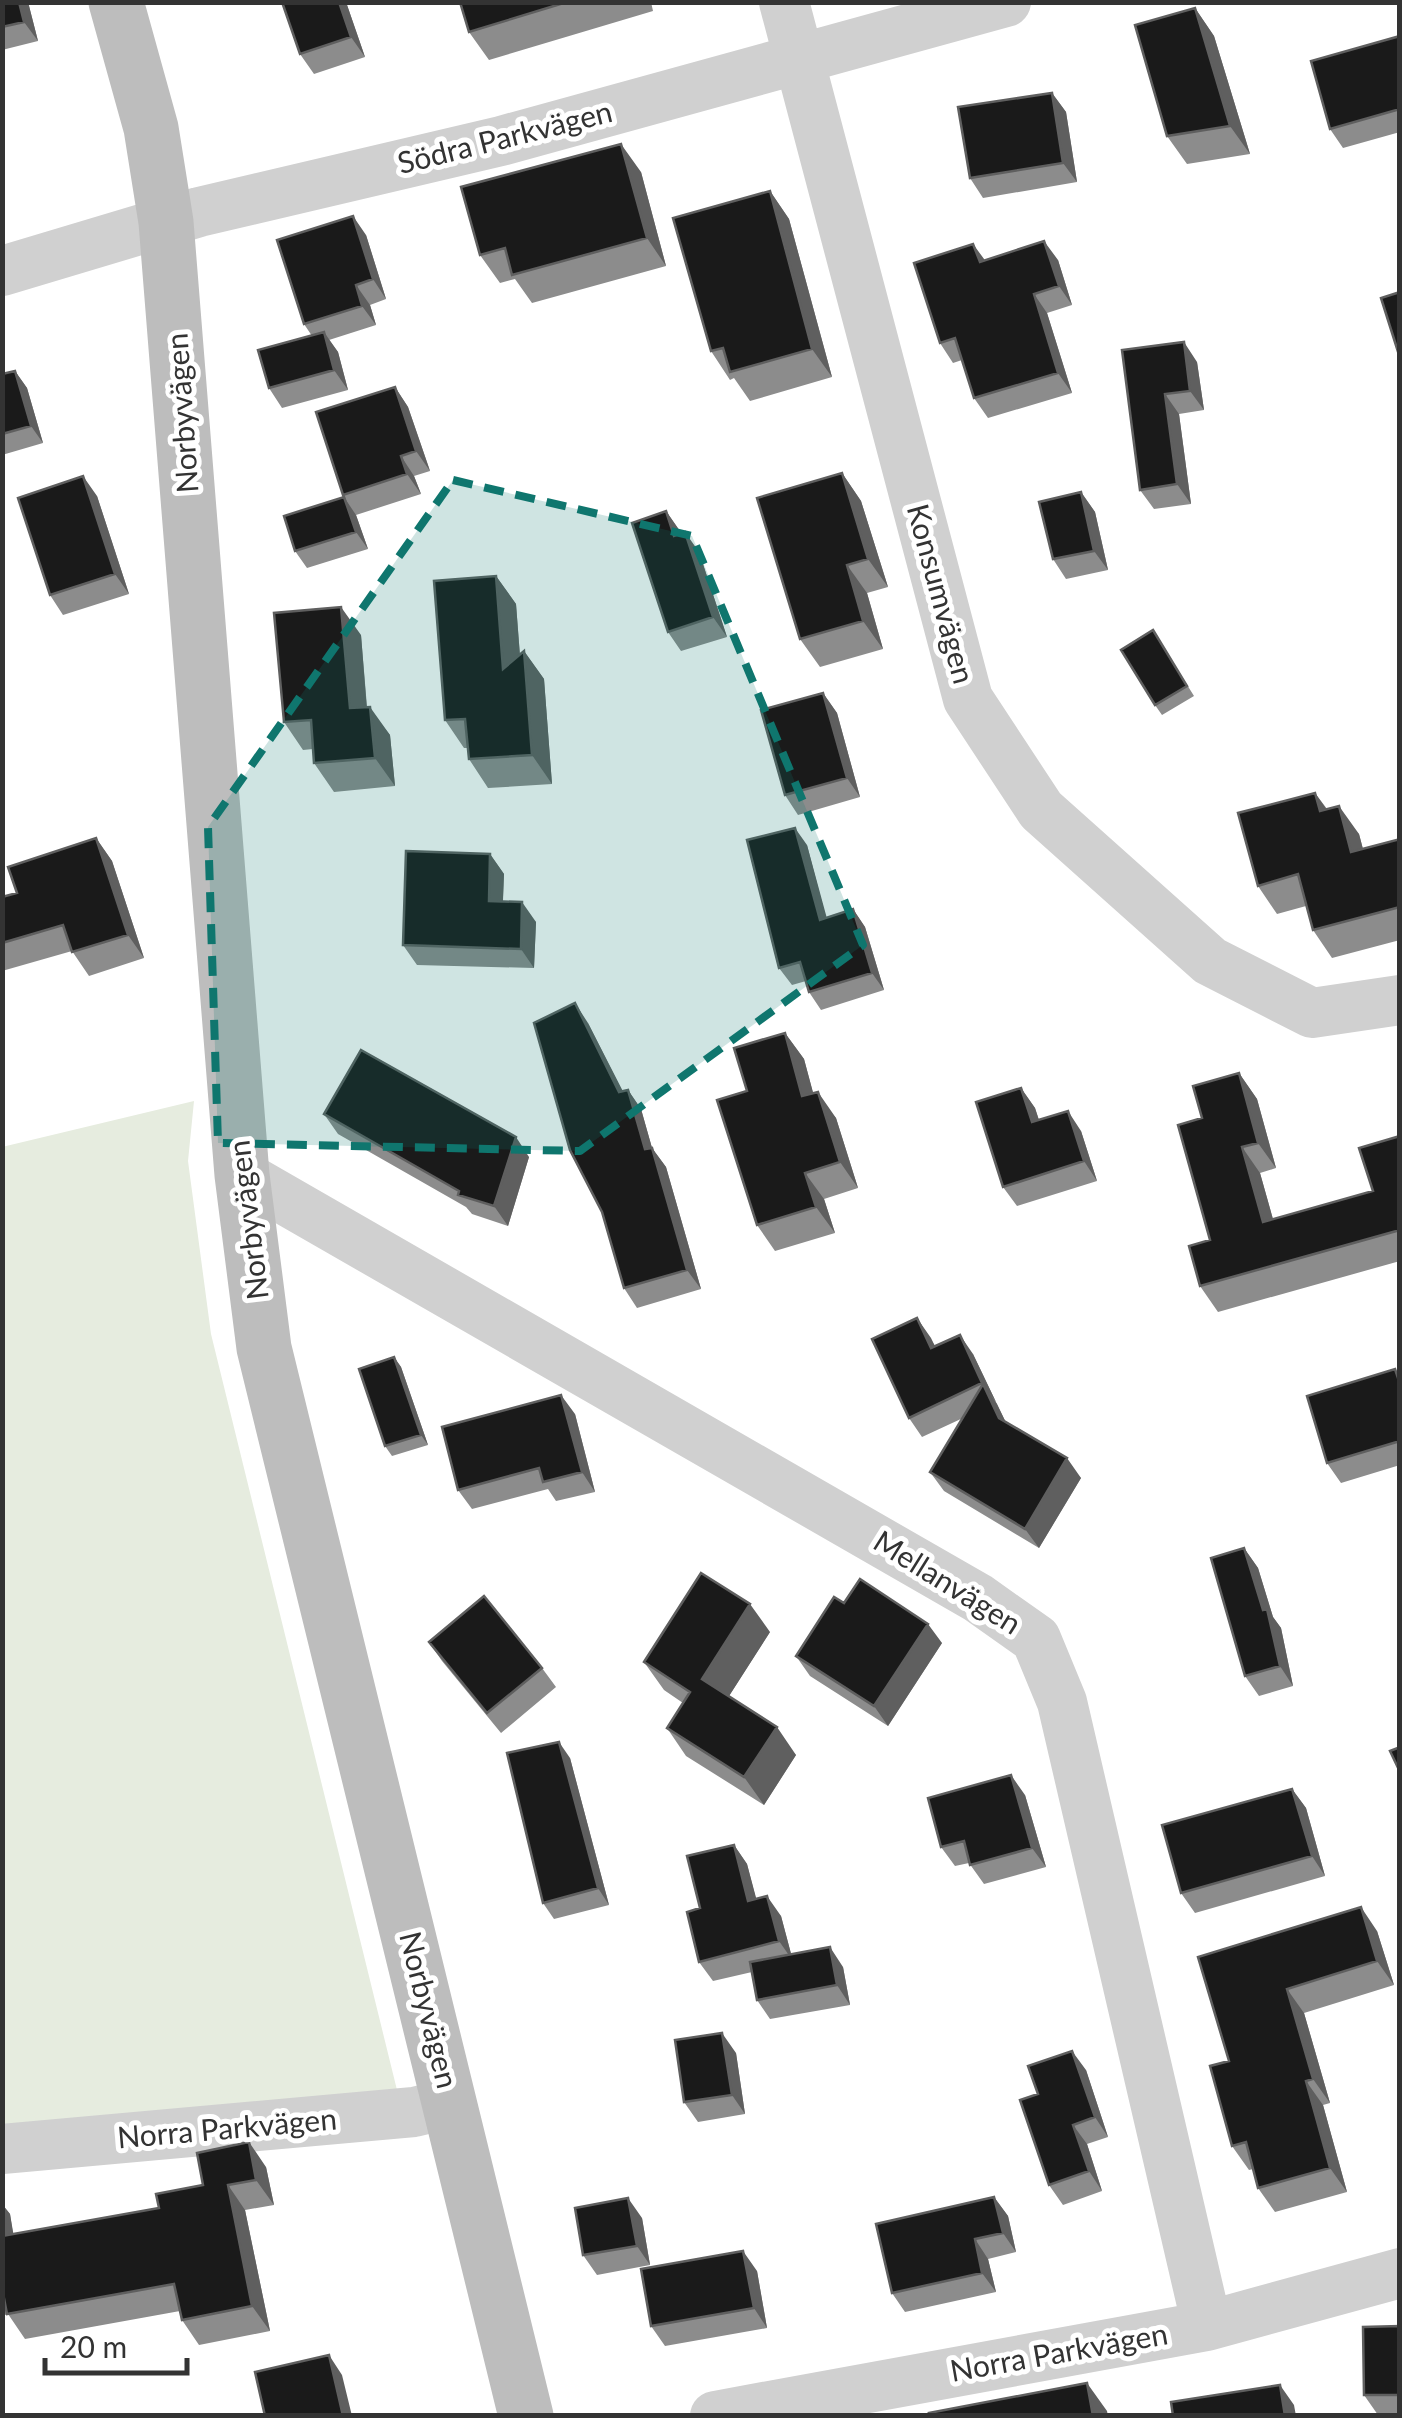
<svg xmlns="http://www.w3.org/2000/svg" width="1402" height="2418" font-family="Lato,sans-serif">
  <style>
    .green { fill: #e6ecdf }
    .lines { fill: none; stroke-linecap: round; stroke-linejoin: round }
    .street { stroke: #d0d0d0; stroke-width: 50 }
    .secondary { stroke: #bdbdbd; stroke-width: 55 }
    .wall { fill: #8c8c8c }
    .shaded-wall { fill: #5f5f5f }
    .building { fill: #1a1a1a; stroke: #5f5f5f; stroke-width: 2.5 }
    .marked { fill: #0f766e; fill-opacity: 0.2; stroke: #0f766e; stroke-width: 8; stroke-dasharray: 20 12; stroke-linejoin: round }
    .labels { text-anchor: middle; stroke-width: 10; stroke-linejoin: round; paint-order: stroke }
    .street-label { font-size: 30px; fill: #333; stroke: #fff }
  </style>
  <rect width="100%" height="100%" fill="#fff"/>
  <path class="green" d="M 194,1101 L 188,1161 L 211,1334 L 397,2090 L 3,2149 L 2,1147 Z"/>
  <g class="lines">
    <path class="street" d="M 784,2 L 968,699 L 1041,810 L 1210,961 L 1312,1013 L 1400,1000
      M 2,271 L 199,212 L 501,141 L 1006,2
      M 242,1175 L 978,1598 L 1036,1639 L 1062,1702 L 1207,2326
      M 2,2149 L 414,2112 L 451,2103
      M 715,2416 L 1207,2326 L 1400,2273"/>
    <path class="secondary" d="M 116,2 L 151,128 L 166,222 L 242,1175 L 264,1348 L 526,2416"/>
  </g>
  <path class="wall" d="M 2,2 L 28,2 L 38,41 L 2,50 Z
    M 282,2 L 346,2 L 365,57 L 314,74 L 300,54 Z
    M 460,2 L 651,2 L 653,11 L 489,60 L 469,32 Z
    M 1195,8 L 1214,36 L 1250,154 L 1187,164 L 1167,136 Z
    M 1400,36 L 1400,132 L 1343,148 L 1330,129 Z
    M 1052,93 L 1066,112 L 1077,182 L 983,198 L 970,178 Z
    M 641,172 L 666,266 L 532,303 L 515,279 L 500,283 L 480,255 Z
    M 770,191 L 789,219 L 832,377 L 750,401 L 734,378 L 730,380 L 711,351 Z
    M 366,235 L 386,299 L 370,305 L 376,325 L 329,340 L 338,352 L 348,390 L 282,408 L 269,388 L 312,336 L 304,324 Z
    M 985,260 L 1058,260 L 1072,305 L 1047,313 L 1072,393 L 988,418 L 974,398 L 962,360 L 953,363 L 940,343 Z
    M 1122,350 L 1197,362 L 1204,410 L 1179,414 L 1191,504 L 1154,509 L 1140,490 Z
    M 15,371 L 27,388 L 43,443 L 2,455 L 2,374 Z
    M 395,387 L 408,407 L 430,471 L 414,476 L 421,494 L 356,515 L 368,549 L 307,568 L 295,551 L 344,497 L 343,495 Z
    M 842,473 L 861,501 L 888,587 L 867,593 L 883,649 L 820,667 L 800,639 Z
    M 1081,492 L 1095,512 L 1108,570 L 1066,579 L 1053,559 Z
    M 97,496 L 129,594 L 63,615 L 50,595 Z
    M 666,511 L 681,533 L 699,552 L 727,637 L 681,651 L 668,632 Z
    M 496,576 L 516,604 L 520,655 L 524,651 L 544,679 L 552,784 L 488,788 L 469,759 L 468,748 L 464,748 L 445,720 Z
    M 1153,630 L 1194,696 L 1162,715 L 1155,705 Z
    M 361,635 L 367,707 L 390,735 L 395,786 L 334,792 L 314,763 L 313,749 L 303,750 L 284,722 Z
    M 823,693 L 837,713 L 860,797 L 798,815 L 785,795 Z
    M 1315,793 L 1327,809 L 1359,834 L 1363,849 L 1400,839 L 1400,940 L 1332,958 L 1313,930 L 1306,906 L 1277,914 L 1258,886 Z
    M 96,838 L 112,861 L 144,958 L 89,976 L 72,951 L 2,971 L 2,897 L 17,893 Z
    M 807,845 L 826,918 L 853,909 L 865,927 L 884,990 L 821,1010 L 809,992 L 806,981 L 792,985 L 779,968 Z
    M 490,854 L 504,874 L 503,901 L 536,922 L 534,968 L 417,965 L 403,945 Z
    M 588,1023 L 622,1091 L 628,1090 L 641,1109 L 652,1148 L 666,1167 L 701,1289 L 637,1308 L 624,1288 Z
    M 785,1033 L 804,1059 L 813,1093 L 836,1118 L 858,1188 L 824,1199 L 835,1233 L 775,1251 L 757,1225 L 747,1091 Z
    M 1239,1073 L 1257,1099 L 1276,1168 L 1260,1173 L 1273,1219 L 1373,1191 L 1400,1136 L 1400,1261 L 1218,1312 L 1200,1286 L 1210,1240 L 1202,1118 Z
    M 1021,1088 L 1035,1108 L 1039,1120 L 1081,1131 L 1097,1181 L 1017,1206 L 1003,1187 Z
    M 324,1114 L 529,1157 L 508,1226 L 472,1214 L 466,1207 L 338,1134 Z
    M 917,1318 L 935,1346 L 973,1354 L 1005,1421 L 1081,1478 L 1039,1548 L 944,1491 L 930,1472 L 963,1418 L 922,1437 L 909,1418 Z
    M 394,1357 L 401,1367 L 428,1445 L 392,1456 L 385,1446 Z
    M 1395,1369 L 1400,1375 L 1400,1465 L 1341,1483 L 1327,1463 Z
    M 575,1414 L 595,1492 L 556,1501 L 548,1489 L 472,1509 L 458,1490 Z
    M 1244,1548 L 1258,1568 L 1273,1617 L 1281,1628 L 1293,1686 L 1259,1696 L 1245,1676 Z
    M 844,1603 L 942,1643 L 888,1726 L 810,1676 L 796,1656 Z
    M 770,1632 L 729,1696 L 796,1755 L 764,1805 L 686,1756 L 667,1728 L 683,1703 L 664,1690 L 644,1662 Z
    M 429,1642 L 542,1668 L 556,1687 L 501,1733 L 442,1661 Z
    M 570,1758 L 609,1905 L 554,1919 L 543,1903 Z
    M 1292,1789 L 1306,1808 L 1325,1876 L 1195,1913 L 1181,1893 Z
    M 1025,1795 L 1046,1867 L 984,1884 L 969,1863 L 955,1866 L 941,1847 Z
    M 734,1845 L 747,1864 L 756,1899 L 781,1916 L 791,1954 L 843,1967 L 850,2005 L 770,2019 L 757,2000 L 752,1972 L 713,1981 L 699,1962 L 700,1908 Z
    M 1377,1931 L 1394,1985 L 1304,2013 L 1330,2103 L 1323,2105 L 1347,2192 L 1275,2212 L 1258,2188 L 1253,2169 L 1249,2170 L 1232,2146 L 1229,2061 L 1198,1957 Z
    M 736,2053 L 745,2114 L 698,2122 L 684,2102 Z
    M 1086,2070 L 1108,2137 L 1087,2144 L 1102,2191 L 1063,2205 L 1049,2185 L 1038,2094 Z
    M 266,2167 L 274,2205 L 245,2210 L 270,2331 L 199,2345 L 182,2320 L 180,2311 L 25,2339 L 8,2314 L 2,2316 L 2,2204 L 10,2214 L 13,2234 L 159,2208 L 203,2185 Z
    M 994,2197 L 1008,2216 L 1016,2252 L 988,2259 L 996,2292 L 905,2312 L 892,2293 Z
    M 642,2218 L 650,2265 L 597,2275 L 583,2255 Z
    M 757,2271 L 767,2328 L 665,2346 L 651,2326 Z
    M 1400,2326 L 1400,2414 L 1378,2415 L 1364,2395 Z"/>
  <path class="shaded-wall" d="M 19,2 L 28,2 L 38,41 L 24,22 Z
    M 339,2 L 346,2 L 365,57 L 351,37 Z
    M 1195,8 L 1214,36 L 1250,154 L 1230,126 Z
    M 1052,93 L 1066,112 L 1077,182 L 1063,163 Z
    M 621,144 L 641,172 L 666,266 L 647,238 Z
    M 770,191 L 789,219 L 832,377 L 812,349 Z
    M 353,216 L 366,235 L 386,299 L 373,279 Z
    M 1044,241 L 1058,260 L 1072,305 L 1059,286 Z
    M 973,244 L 987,263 L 980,262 Z
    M 356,285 L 370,305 L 376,325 L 362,306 Z
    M 1034,294 L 1047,313 L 1072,393 L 1058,373 Z
    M 324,332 L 338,352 L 348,390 L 334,370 Z
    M 1184,342 L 1197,362 L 1204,410 L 1190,391 Z
    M 15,371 L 27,388 L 43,443 L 31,426 Z
    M 395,387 L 408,407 L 430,471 L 416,451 Z
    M 1165,394 L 1179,414 L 1191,504 L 1177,484 Z
    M 401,456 L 414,476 L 421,494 L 407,474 Z
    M 842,473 L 861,501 L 888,587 L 868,559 Z
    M 83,476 L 97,496 L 129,594 L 115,574 Z
    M 1081,492 L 1095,512 L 1108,570 L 1094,551 Z
    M 344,497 L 356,515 L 368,549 L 356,532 Z
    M 666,511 L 680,531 L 688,555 L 674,536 Z
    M 685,532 L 699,552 L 727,637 L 713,617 Z
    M 847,565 L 867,593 L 883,649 L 863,621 Z
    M 496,576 L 516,604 L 523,697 L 503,669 Z
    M 341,607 L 361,635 L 369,736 L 350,708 Z
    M 524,651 L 544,679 L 552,784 L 532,755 Z
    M 823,693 L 837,713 L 860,797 L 847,778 Z
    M 370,707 L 390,735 L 395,786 L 375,758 Z
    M 1315,793 L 1335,821 L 1320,811 Z
    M 1339,806 L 1359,834 L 1371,880 L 1351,852 Z
    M 795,828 L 807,845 L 832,937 L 820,920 Z
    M 96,838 L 112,861 L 144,958 L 128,935 Z
    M 490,854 L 504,874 L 502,920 L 489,901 Z
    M 522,902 L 536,922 L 534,968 L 521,949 Z
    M 853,909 L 865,927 L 884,990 L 872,973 Z
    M 575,1003 L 588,1023 L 633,1111 L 619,1092 Z
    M 785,1033 L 804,1059 L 821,1122 L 802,1096 Z
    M 1239,1073 L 1257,1099 L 1276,1168 L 1258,1143 Z
    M 1021,1088 L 1035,1108 L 1046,1142 L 1032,1122 Z
    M 628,1090 L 641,1109 L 658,1169 L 645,1149 Z
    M 818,1092 L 836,1118 L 858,1188 L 840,1162 Z
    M 1068,1111 L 1081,1131 L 1097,1181 L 1084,1161 Z
    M 516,1137 L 529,1157 L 508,1226 L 494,1206 Z
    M 1242,1147 L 1260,1173 L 1281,1248 L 1263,1222 Z
    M 652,1148 L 666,1167 L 701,1289 L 687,1270 Z
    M 805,1173 L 824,1199 L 835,1233 L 816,1207 Z
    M 917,1318 L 931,1338 L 945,1367 L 931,1348 Z
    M 960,1335 L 973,1354 L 996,1402 L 982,1383 Z
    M 394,1357 L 401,1367 L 428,1445 L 421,1435 Z
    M 983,1384 L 997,1404 L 1013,1437 L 999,1418 Z
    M 561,1395 L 575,1414 L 595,1492 L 582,1472 Z
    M 1067,1458 L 1081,1478 L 1039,1548 L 1025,1529 Z
    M 1244,1548 L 1258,1568 L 1273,1617 L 1281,1628 L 1293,1686 L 1280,1666 Z
    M 750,1604 L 770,1632 L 722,1707 L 702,1679 Z
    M 928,1624 L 942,1643 L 888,1726 L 874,1706 Z
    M 777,1727 L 796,1755 L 764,1805 L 744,1777 Z
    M 559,1742 L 570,1758 L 609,1905 L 598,1888 Z
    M 1011,1775 L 1025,1795 L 1046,1867 L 1032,1848 Z
    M 1292,1789 L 1306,1808 L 1325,1876 L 1312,1856 Z
    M 734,1845 L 747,1864 L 762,1920 L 748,1901 Z
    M 767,1896 L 781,1916 L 793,1961 L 779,1941 Z
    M 1361,1907 L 1377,1931 L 1394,1985 L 1377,1961 Z
    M 830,1947 L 843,1967 L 850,2005 L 837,1985 Z
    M 1287,1989 L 1304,2013 L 1330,2103 L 1313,2079 Z
    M 722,2033 L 736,2053 L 745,2114 L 732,2095 Z
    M 1072,2051 L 1086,2070 L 1108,2137 L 1095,2117 Z
    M 1306,2081 L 1323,2105 L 1347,2192 L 1330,2168 Z
    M 1073,2125 L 1087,2144 L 1102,2191 L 1089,2171 Z
    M 249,2142 L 266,2167 L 274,2205 L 256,2180 Z
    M 228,2185 L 245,2210 L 270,2331 L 252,2306 Z
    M 994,2197 L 1008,2216 L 1016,2252 L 1003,2233 Z
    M 628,2198 L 642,2218 L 650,2265 L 637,2246 Z
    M 2,2204 L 10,2214 L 18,2261 L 2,2239 Z
    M 975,2239 L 988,2259 L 996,2292 L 982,2273 Z
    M 743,2251 L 757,2271 L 767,2328 L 754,2308 Z
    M 329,2355 L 342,2375 L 352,2416 L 343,2416 Z
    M 1087,2383 L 1107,2411 L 1108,2416 L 1093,2416 Z
    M 1280,2385 L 1294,2405 L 1296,2416 L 1285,2416 Z"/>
  <path class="building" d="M 2,2 L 19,2 L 24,22 L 2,27 Z
    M 282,2 L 339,2 L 351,37 L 300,54 Z
    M 460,2 L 567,2 L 469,32 Z
    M 1195,8 L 1230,126 L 1167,136 L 1135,25 Z
    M 1400,36 L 1400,109 L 1330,129 L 1311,61 Z
    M 1052,93 L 1063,163 L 970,178 L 958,107 Z
    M 621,144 L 647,238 L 512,275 L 505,248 L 480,255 L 461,187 Z
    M 770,191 L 812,349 L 730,372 L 723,348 L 711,351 L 673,218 Z
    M 353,216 L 373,279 L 356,285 L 362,306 L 304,324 L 277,240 Z
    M 1044,241 L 1059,286 L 1034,294 L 1058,373 L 974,398 L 955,338 L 940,343 L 914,263 L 973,244 L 980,262 Z
    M 1400,292 L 1400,358 L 1381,298 Z
    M 324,332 L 334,370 L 269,388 L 258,350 Z
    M 1184,342 L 1190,391 L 1165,394 L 1177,484 L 1140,490 L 1122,350 Z
    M 15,371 L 31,426 L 2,434 L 2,374 Z
    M 395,387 L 416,451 L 401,456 L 407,474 L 343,495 L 316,412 Z
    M 842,473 L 868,559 L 847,565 L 863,621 L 800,639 L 757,498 Z
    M 83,476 L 115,574 L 50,595 L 18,498 Z
    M 1081,492 L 1094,551 L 1053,559 L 1039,502 Z
    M 344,497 L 356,532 L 295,551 L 284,516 Z
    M 666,511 L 674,536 L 685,532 L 713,617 L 668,632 L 632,523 Z
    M 496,576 L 503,669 L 524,651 L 532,755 L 469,759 L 465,719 L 445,720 L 434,581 Z
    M 341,607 L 350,708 L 370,707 L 375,758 L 314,763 L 311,720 L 284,722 L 274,613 Z
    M 1153,630 L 1187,686 L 1155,705 L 1121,650 Z
    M 823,693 L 847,778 L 785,795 L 761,710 Z
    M 1315,793 L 1320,811 L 1339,806 L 1351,852 L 1400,839 L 1400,907 L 1313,930 L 1298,874 L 1258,886 L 1238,813 Z
    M 795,828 L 820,920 L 853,909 L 872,973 L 809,992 L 800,962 L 779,968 L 747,840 Z
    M 96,838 L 128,935 L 72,952 L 63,925 L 2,943 L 2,897 L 17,893 L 8,867 Z
    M 406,851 L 490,854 L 489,901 L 522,902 L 521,949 L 403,945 Z
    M 575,1003 L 619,1092 L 628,1090 L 645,1149 L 652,1148 L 687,1270 L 624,1288 L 602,1212 L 570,1150 L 534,1023 Z
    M 785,1033 L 802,1096 L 818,1092 L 840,1162 L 805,1173 L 816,1207 L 757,1225 L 717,1100 L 747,1091 L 734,1048 Z
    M 361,1050 L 516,1137 L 494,1206 L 458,1195 L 459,1191 L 324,1114 Z
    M 1239,1073 L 1258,1143 L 1242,1147 L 1263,1222 L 1373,1191 L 1359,1148 L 1400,1136 L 1400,1230 L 1200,1286 L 1189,1246 L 1210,1240 L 1178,1125 L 1202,1118 L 1193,1086 Z
    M 1021,1088 L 1032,1122 L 1068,1111 L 1084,1161 L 1003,1187 L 976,1102 Z
    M 917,1318 L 931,1348 L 960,1335 L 982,1383 L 909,1418 L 872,1339 Z
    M 394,1357 L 421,1435 L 385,1446 L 359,1369 Z
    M 1395,1369 L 1400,1384 L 1400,1441 L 1327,1463 L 1307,1396 Z
    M 983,1384 L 999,1418 L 1067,1458 L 1025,1529 L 930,1472 Z
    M 561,1395 L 582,1472 L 543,1482 L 539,1468 L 458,1490 L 442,1427 Z
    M 1244,1548 L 1263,1610 L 1267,1609 L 1280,1666 L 1245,1676 L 1211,1558 Z
    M 701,1573 L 750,1604 L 702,1679 L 777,1727 L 744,1777 L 667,1728 L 690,1692 L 644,1662 Z
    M 860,1579 L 928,1624 L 874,1706 L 796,1656 L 834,1597 L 844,1603 Z
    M 484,1596 L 542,1668 L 487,1713 L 429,1642 Z
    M 559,1742 L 598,1888 L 543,1903 L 507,1753 Z
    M 1400,1747 L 1400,1772 L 1390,1751 Z
    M 1011,1775 L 1032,1848 L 970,1865 L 964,1841 L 941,1847 L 928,1798 Z
    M 1292,1789 L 1312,1856 L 1181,1893 L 1162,1825 Z
    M 734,1845 L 748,1901 L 767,1896 L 779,1941 L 699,1962 L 687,1912 L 700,1908 L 687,1856 Z
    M 1361,1907 L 1377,1961 L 1287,1989 L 1313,2079 L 1306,2081 L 1330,2168 L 1258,2188 L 1246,2142 L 1232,2146 L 1210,2066 L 1229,2061 L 1198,1957 Z
    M 830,1947 L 837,1985 L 757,2000 L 750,1962 Z
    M 722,2033 L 732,2095 L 684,2102 L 675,2040 Z
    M 1072,2051 L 1095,2117 L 1073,2125 L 1089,2171 L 1049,2185 L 1020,2100 L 1038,2094 L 1028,2066 Z
    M 249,2142 L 256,2180 L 228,2185 L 252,2306 L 182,2320 L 174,2284 L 7,2314 L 2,2288 L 2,2236 L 159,2208 L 156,2194 L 203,2185 L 197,2153 Z
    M 994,2197 L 1003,2233 L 975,2239 L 982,2273 L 892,2293 L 876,2224 Z
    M 628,2198 L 637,2246 L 583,2255 L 575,2208 Z
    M 743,2251 L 754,2308 L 651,2326 L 641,2269 Z
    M 1400,2326 L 1400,2395 L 1364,2395 L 1363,2327 Z
    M 329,2355 L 343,2416 L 265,2416 L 255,2372 Z
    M 1087,2383 L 1093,2416 L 930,2416 L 929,2413 Z
    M 1280,2385 L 1285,2416 L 1173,2416 L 1171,2402 Z"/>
  <path class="marked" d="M 453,480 L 692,536 L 863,945 L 580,1151 L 218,1143 L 208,827 Z"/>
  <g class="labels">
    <g class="street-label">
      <text transform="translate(505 138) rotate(-14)" y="10">Södra Parkvägen</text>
      <text transform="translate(183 413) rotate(-94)" y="10">Norbyvägen</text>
      <text transform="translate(940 594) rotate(75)" y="10">Konsumvägen</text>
      <text transform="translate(249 1220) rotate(-97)" y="10">Norbyvägen</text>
      <text transform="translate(947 1583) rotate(32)" y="10">Mellanvägen</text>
      <text transform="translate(428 2010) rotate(76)" y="10">Norbyvägen</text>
      <text transform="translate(227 2129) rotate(-5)" y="10">Norra Parkvägen</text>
      <text transform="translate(1059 2353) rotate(-10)" y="10">Norra Parkvägen</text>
    </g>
  </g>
  <rect width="1402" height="2418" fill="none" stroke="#333333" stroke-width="10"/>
  <path d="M45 2358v15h142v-15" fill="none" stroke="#333333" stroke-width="5"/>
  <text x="60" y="2358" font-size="30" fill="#333333" stroke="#ffffff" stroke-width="8" paint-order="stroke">20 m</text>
</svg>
